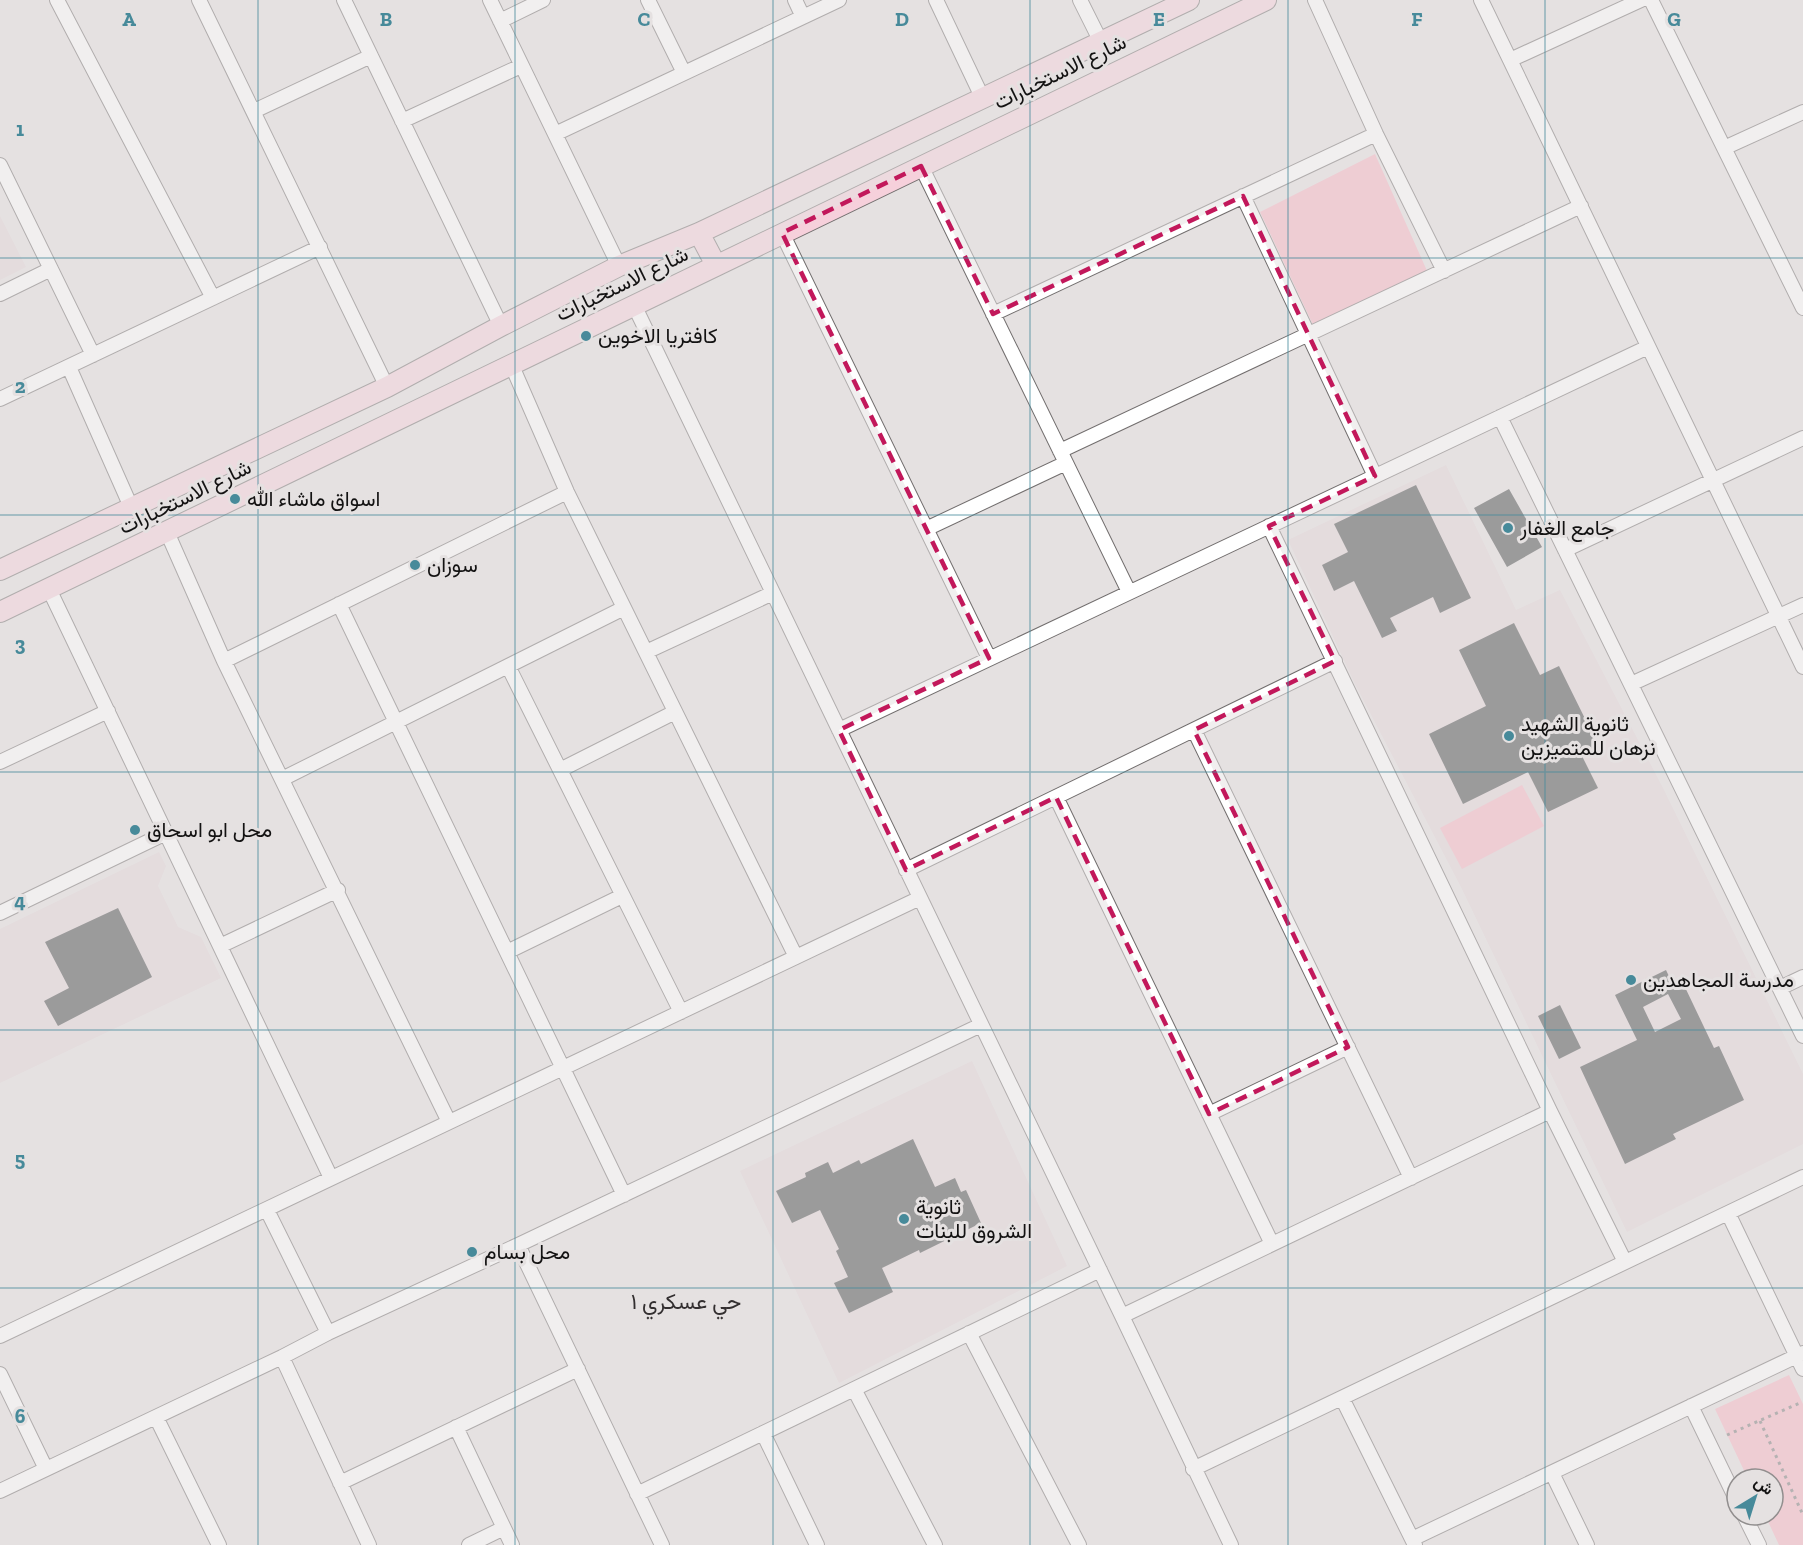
<svg xmlns="http://www.w3.org/2000/svg" width="1803" height="1545" font-family="'Zilla Slab',Vazirmatn,serif">
  <style>
    .built { fill: #e2d4d7 }
    .green { fill: #f8b3c2 }
    .building { fill: #424546; fill-rule: evenodd }
    .lines { fill: none; stroke-linecap: round; stroke-linejoin: round }
    .minor-casing { stroke: #726e6e; stroke-width: 16 }
    .secondary-casing { stroke: #726e6e; stroke-width: 22 }
    .path { stroke: #7b7878; stroke-width: 3; stroke-dasharray: 3 4.5; stroke-linecap: butt }
    .minor { stroke: #fff; stroke-width: 14 }
    .secondary { stroke: #f6d0db; stroke-width: 20 }
    .marked { fill: none; stroke: #c2185b; stroke-width: 4.5; stroke-dasharray: 12 8; stroke-linejoin: round }
    .grid { fill: none; stroke: #478a9a; stroke-width: 1.5; stroke-opacity: 0.55 }
    .poi-dot { fill: #478a9a; stroke: #e5e1e1; stroke-width: 2 }
    .labels { text-anchor: middle; stroke-width: 6; stroke-linejoin: round; paint-order: stroke }
    .street-label { font-size: 21px; fill: #131212; stroke: #e5e1e1 }
    .poi-label { font-size: 21px; fill: #131212; stroke: #e5e1e1; text-anchor: start }
    .neighbourhood-label { font-size: 22px; fill: #332f30; stroke: #e5e1e1 }
    .grid-label { font-size: 20px; text-anchor: middle; font-weight: bold; fill: #478a9a; stroke: #e5e1e1; stroke-width: 6; stroke-linejoin: round; paint-order: stroke }
  </style>
  <rect width="100%" height="100%" fill="#e5e1e1"/>
  <path class="built" d="M 0,216 L 26,267 L 0,280 Z
    M 1446,465 L 1516,610 L 1560,590 L 1663,788 L 1803,1074 L 1803,1144 L 1627,1232 L 1461,887 L 1355,684 L 1288,540 Z
    M 159,852 L 166,866 L 158,886 L 178,927 L 201,937 L 221,978 L 0,1083 L 0,929 Z
    M 972,1061 L 1067,1266 L 839,1383 L 740,1171 Z"/>
  <path class="green" d="M 1375,154 L 1428,273 L 1315,329 L 1260,212 Z
    M 1522,785 L 1544,826 L 1462,869 L 1440,828 Z
    M 1789,1375 L 1803,1404 L 1803,1545 L 1779,1545 L 1765,1515 L 1773,1515 L 1773,1479 L 1748,1479 L 1715,1409 Z"/>
  <path class="building" d="M 1416,485 L 1471,598 L 1440,613 L 1433,597 L 1390,618 L 1397,631 L 1382,638 L 1354,581 L 1334,591 L 1322,565 L 1348,552 L 1334,524 Z
    M 1509,489 L 1542,547 L 1507,567 L 1474,508 Z
    M 1514,623 L 1540,675 L 1559,666 L 1599,747 L 1582,756 L 1598,788 L 1548,812 L 1528,772 L 1463,804 L 1429,734 L 1486,706 L 1459,650 Z
    M 118,908 L 152,977 L 58,1026 L 44,1001 L 69,988 L 45,942 Z
    M 1666,970 L 1674,987 L 1683,983 L 1714,1048 L 1719,1046 L 1744,1100 L 1673,1134 L 1676,1139 L 1625,1164 L 1580,1067 L 1637,1040 L 1615,995 ZM 1668,994 L 1681,1019 L 1655,1032 L 1643,1007 Z
    M 1560,1005 L 1581,1048 L 1559,1059 L 1538,1016 Z
    M 913,1139 L 935,1187 L 955,1178 L 961,1192 L 966,1190 L 981,1223 L 920,1253 L 919,1250 L 882,1268 L 893,1292 L 849,1313 L 834,1283 L 848,1277 L 836,1251 L 839,1249 L 820,1210 L 792,1223 L 776,1191 L 806,1177 L 805,1173 L 828,1162 L 833,1173 L 859,1160 L 861,1164 Z"/>
  <g class="lines">
    <defs>
      <path id="minor" d="M 57,0 L 213,298
        M 199,0 L 387,387
        M 344,0 L 501,326
        M 490,0 L 619,266
        M 648,0 L 684,73
        M 795,0 L 803,17
        M 936,0 L 983,99
        M 1080,0 L 1101,42
        M 1315,0 L 1376,134 L 1444,271
        M 1481,0 L 1803,667
        M 1651,0 L 1803,308
        M 500,21 L 543,0
        M 1510,60 L 1641,0
        M 254,111 L 371,56
        M 402,121 L 521,66
        M 555,134 L 839,0
        M 1724,148 L 1803,112
        M 0,165 L 93,355
        M 921,166 L 1129,592
        M 1243,196 L 1375,476
        M 782,233 L 989,658
        M 0,294 L 51,269
        M 634,305 L 1122,1316 L 1231,1545
        M 993,314 L 1376,134
        M 512,366 L 567,492 L 796,957
        M 69,367 L 131,507
        M 0,399 L 320,247
        M 1500,417 L 1803,1036
        M 1060,451 L 1581,206
        M 1269,526 L 1550,1111 L 1625,1262
        M 926,529 L 1066,463
        M 167,532 L 224,661 L 449,1122
        M 1565,550 L 1803,438
        M 49,589 L 331,1178
        M 339,604 L 624,1195
        M 646,652 L 773,593
        M 224,661 L 567,492
        M 508,666 L 681,1012
        M 1631,684 L 1803,605
        M 839,730 L 1648,347
        M 1194,730 L 1411,1178
        M 0,762 L 108,711
        M 560,770 L 675,712
        M 282,779 L 624,608
        M 1056,797 L 1272,1244
        M 906,870 L 1335,661
        M 0,913 L 166,833
        M 220,946 L 338,890
        M 507,952 L 622,896
        M 1780,988 L 1803,977
        M 1209,1114 L 1348,1047
        M 267,1210 L 328,1333
        M 1728,1213 L 1803,1369
        M 518,1245 L 662,1545
        M 1122,1316 L 1550,1111
        M 969,1333 L 1079,1545
        M 0,1336 L 920,898
        M 282,1357 L 369,1545
        M 0,1374 L 46,1469
        M 854,1389 L 935,1545
        M 1342,1398 L 1415,1545
        M 1691,1406 L 1737,1501
        M 156,1417 L 219,1545
        M 456,1427 L 512,1545
        M 763,1433 L 817,1545
        M 1193,1469 L 1803,1177
        M 1552,1473 L 1587,1545
        M 340,1483 L 578,1369
        M 0,1491 L 282,1357 L 328,1333 L 518,1245 L 981,1025
        M 637,1494 L 1100,1270
        M 1744,1515 L 1759,1545
        M 1412,1539 L 1803,1353
        M 469,1545 L 504,1528"/>
      <path id="secondary" d="M 699,233 L 716,265
        M 0,570 L 387,387 L 501,326 L 619,266 L 699,233 L 1189,0
        M 0,612 L 1266,0"/>
    </defs>
    <use href="#minor" class="minor-casing"/>
    <use href="#secondary" class="secondary-casing"/>
    <path class="path" d="M 1760,1421 L 1803,1515
      M 1727,1435 L 1802,1402"/>
    <use href="#minor" class="minor"/>
    <use href="#secondary" class="secondary"/>
  </g>
  <path d="M0 0H1803V1545H0ZM 921,166 L 993,314 L 1243,196 L 1375,476 L 1269,526 L 1335,661 L 1194,730 L 1348,1047 L 1209,1114 L 1056,797 L 906,870 L 839,730 L 989,658 L 782,233 Z" fill="#e5e1e1" fill-opacity=".55" fill-rule="evenodd"/>
  <path class="marked" d="M 921,166 L 993,314 L 1243,196 L 1375,476 L 1269,526 L 1335,661 L 1194,730 L 1348,1047 L 1209,1114 L 1056,797 L 906,870 L 839,730 L 989,658 L 782,233 Z"/>
  <path class="grid" d="M 258,0 L 258,1545M 515,0 L 515,1545M 773,0 L 773,1545M 1030,0 L 1030,1545M 1288,0 L 1288,1545M 1545,0 L 1545,1545M 0,258 L 1803,258M 0,515 L 1803,515M 0,772 L 1803,772M 0,1030 L 1803,1030M 0,1288 L 1803,1288"/>
  <g class="poi-dot">
    <circle cx="586" cy="336" r="6"/>
    <circle cx="235" cy="499" r="6"/>
    <circle cx="1508" cy="528" r="6"/>
    <circle cx="415" cy="565" r="6"/>
    <circle cx="1509" cy="736" r="6"/>
    <circle cx="135" cy="830" r="6"/>
    <circle cx="1631" cy="980" r="6"/>
    <circle cx="904" cy="1219" r="6"/>
    <circle cx="472" cy="1252" r="6"/>
  </g>
  <g class="labels">
    <g class="street-label">
      <text transform="translate(1060 72) rotate(-26)" y="7">شارع الاستخبارات</text>
      <text transform="translate(622 284) rotate(-26)" y="7">شارع الاستخبارات</text>
      <text transform="translate(185 497) rotate(-26)" y="7">شارع الاستخبارات</text>
    </g>
    <g class="poi-label">
      <text x="598" y="343">كافتريا الاخوين</text>
      <text x="247" y="506">اسواق ماشاء الله</text>
      <text x="1520" y="535">جامع الغفار</text>
      <text x="427" y="572">سوزان</text>
      <text x="1521" y="731">ثانوية الشهيد<tspan x="1521" dy="24">نزهان للمتميزين</tspan></text>
      <text x="147" y="837">محل ابو اسحاق</text>
      <text x="1643" y="987">مدرسة المجاهدين</text>
      <text x="916" y="1214">ثانوية<tspan x="916" dy="24">الشروق للبنات</tspan></text>
      <text x="484" y="1259">محل بسام</text>
    </g>
    <g class="neighbourhood-label">
      <text x="686" y="1309">حي عسكري ١</text>
    </g>
  </g>
  <g class="grid-label">
    <text x="129" y="26">A</text>
    <text x="386" y="26">B</text>
    <text x="644" y="26">C</text>
    <text x="902" y="26">D</text>
    <text x="1159" y="26">E</text>
    <text x="1417" y="26">F</text>
    <text x="1674" y="26">G</text>
    <text x="20" y="136">1</text>
    <text x="20" y="393">2</text>
    <text x="20" y="651">3</text>
    <text x="20" y="908">4</text>
    <text x="20" y="1166">5</text>
    <text x="20" y="1423">6</text>
  </g>
  <g transform="translate(1755 1497) rotate(38)"><circle r="28" fill="#e5e1e1" stroke="#918e8e" stroke-width="1.5"/>
  <path d="M0-4.5L10 22L0 15L-10 22Z" fill="#478a9a"/>
  <text y="-9" font-size="16" font-weight="bold" text-anchor="middle" fill="#131212">ش</text>
  </g>
</svg>
